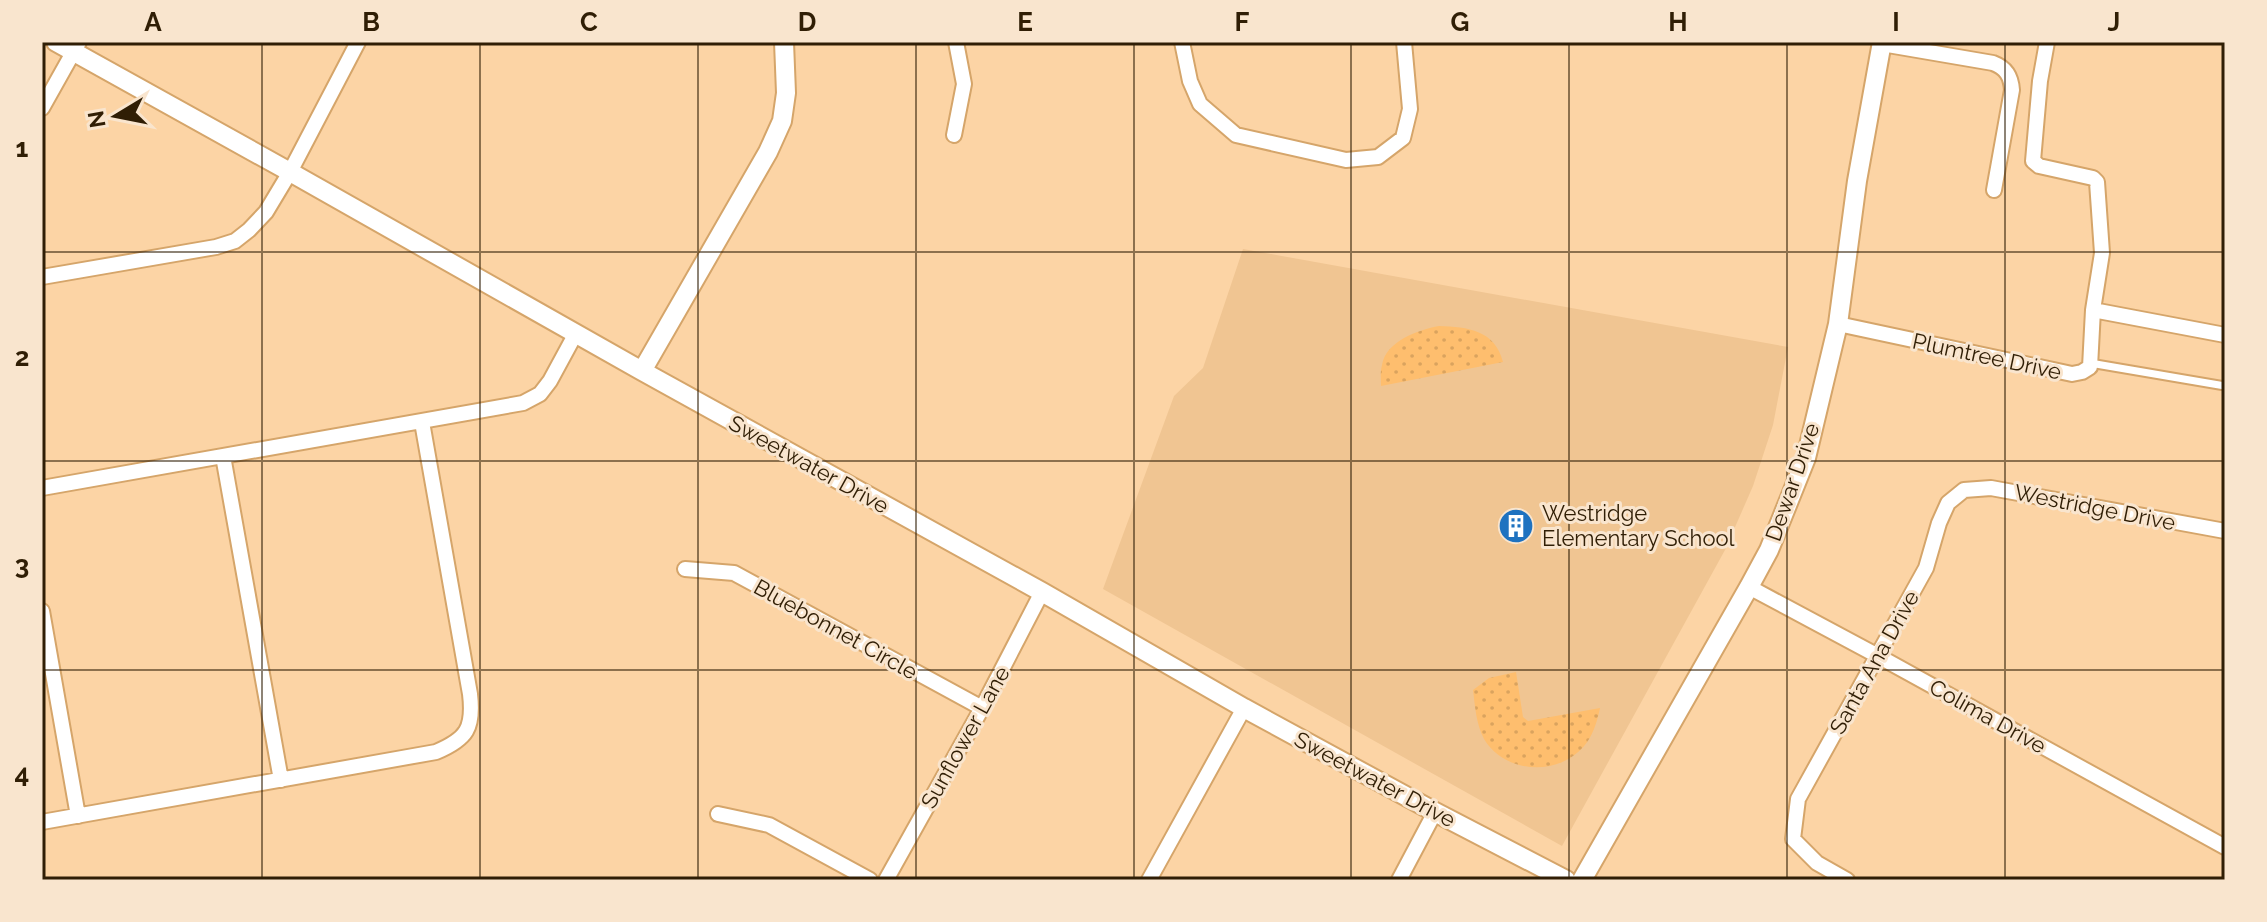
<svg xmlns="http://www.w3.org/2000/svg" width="2267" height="922" font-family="Raleway,sans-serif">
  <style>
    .built { fill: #f0c592 }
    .grass { fill: url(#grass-dots) }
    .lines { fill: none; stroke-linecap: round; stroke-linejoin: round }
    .service-casing { stroke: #d5a56a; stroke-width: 11 }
    .minor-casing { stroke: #d5a56a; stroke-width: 18 }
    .tertiary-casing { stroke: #d5a56a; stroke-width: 22 }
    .service { stroke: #fff; stroke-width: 7 }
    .minor { stroke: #fff; stroke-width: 14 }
    .tertiary { stroke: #fff; stroke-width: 18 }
    .grid { fill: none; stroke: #301e05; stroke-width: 2; stroke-opacity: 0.55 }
    .labels { text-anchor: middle; stroke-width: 6; stroke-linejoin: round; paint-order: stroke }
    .street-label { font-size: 22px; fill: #301e05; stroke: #f9e5ce }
    .poi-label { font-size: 22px; fill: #301e05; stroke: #f9e5ce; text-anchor: start }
    .neatline { fill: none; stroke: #301e05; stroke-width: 3 }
    .grid-label { font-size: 26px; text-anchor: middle; font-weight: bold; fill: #301e05 }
  </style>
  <defs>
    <pattern id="grass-dots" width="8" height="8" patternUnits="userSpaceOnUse" patternTransform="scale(2)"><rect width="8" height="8" fill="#febe6e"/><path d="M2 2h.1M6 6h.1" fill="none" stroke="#daa35e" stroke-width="1.8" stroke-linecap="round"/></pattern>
  </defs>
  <rect width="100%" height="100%" fill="#fcd4a5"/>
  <path class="built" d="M 1243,249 L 1788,347 L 1773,425 L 1753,486 L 1725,550 L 1562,846 L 1103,589 L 1174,396 L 1203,368 Z"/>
  <path class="grass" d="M 1439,326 C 1468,327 1495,330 1503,362 L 1381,386 C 1381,379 1380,372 1382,365 C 1386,341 1418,330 1439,326 Z
    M 1516,672 L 1523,717 L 1528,721 L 1600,708 C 1596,727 1590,745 1573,756 C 1545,776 1502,769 1484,739 C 1476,724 1475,706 1473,690 L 1489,678 Z"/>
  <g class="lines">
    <defs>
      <path id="service" d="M 2090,363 L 2225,386"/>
      <path id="minor" d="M 1182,42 L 1190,81 L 1200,104 L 1236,135 L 1346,160 L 1378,157 L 1403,138 L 1410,109 L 1404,42
        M 2047,42 L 2040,81 L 2033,161 L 2039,166 L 2093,178 L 2097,182 L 2102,253 L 2093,310
        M 1882,44 L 1993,63 C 2006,68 2011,76 2012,90 L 1994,190
        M 42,108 L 79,42
        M 954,135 L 964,84 L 956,42
        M 42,277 L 216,247 L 235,241 L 249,230 L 266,212 L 290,172 L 358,42
        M 1838,324 L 2072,374 L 2082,372 L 2090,367 L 2093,310 L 2225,335
        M 223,456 L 281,780
        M 42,488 L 523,403 L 540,394 L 550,381 L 576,333
        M 685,569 L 734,573 L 982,708
        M 1749,587 L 1878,656 L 2225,847
        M 42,611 L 78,816
        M 718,814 L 769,825 L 870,880
        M 42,822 L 436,752 C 467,739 474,728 470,694 L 422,422
        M 886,880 L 982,708 L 1042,592
        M 1149,880 L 1244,708
        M 1399,880 L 1435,812
        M 1847,880 L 1817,863 L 1793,839 L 1798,799 L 1926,568 L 1939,523 L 1948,503 L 1964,490 L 1991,488 L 2225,531"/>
      <path id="tertiary" d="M 56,42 L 290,172 L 642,371 L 1042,592 L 1244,708 L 1435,812 L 1566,880
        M 642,371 L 768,152 L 782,121 L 786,93 L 784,42
        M 1582,880 L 1749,587 L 1769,550 L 1806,458 L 1838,324 L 1857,181 L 1882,42"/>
    </defs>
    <use href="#service" class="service-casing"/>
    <use href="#minor" class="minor-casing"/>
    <use href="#tertiary" class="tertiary-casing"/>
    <use href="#service" class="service"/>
    <use href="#minor" class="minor"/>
    <use href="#tertiary" class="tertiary"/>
  </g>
  <path class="grid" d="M 262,42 L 262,880M 480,42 L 480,880M 698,42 L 698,880M 916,42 L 916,880M 1134,42 L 1134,880M 1351,42 L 1351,880M 1569,42 L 1569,880M 1787,42 L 1787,880M 2005,42 L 2005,880M 42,252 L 2225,252M 42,461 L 2225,461M 42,670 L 2225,670"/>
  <defs>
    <symbol id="building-disc" viewBox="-11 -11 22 22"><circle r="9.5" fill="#1e72c0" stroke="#f9e5ce"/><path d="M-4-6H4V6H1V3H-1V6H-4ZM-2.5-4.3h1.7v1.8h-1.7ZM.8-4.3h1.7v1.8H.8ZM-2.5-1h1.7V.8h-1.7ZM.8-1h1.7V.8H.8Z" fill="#fff"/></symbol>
  </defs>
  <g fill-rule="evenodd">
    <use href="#building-disc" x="1496" y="506" width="40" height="40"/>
  </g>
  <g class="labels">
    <g class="street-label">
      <text transform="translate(1987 356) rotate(12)" y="8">Plumtree Drive</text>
      <text transform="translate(809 464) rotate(29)" y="8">Sweetwater Drive</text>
      <text transform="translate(1792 482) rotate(-71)" y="8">Dewar Drive</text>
      <text transform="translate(2095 507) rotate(11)" y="8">Westridge Drive</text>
      <text transform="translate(836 629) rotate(29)" y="8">Bluebonnet Circle</text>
      <text transform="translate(1874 662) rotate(-61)" y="8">Santa Ana Drive</text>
      <text transform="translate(1988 716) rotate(29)" y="8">Colima Drive</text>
      <text transform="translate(965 737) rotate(-61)" y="8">Sunflower Lane</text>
      <text transform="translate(1375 779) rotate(28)" y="8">Sweetwater Drive</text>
    </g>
    <g class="poi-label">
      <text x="1542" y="521">Westridge<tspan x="1542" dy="25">Elementary School</tspan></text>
    </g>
  </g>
  <rect width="2267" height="922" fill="none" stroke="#f9e5ce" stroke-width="88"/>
  <g transform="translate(116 116) rotate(260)" stroke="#f9e5ce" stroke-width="6" paint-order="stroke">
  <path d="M0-6L14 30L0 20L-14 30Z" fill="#301e05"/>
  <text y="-12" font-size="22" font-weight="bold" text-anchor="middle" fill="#301e05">N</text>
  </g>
  <rect x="44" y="44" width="2179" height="834" class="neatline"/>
  <g class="grid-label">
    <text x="153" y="31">A</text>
    <text x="371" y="31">B</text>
    <text x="589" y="31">C</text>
    <text x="807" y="31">D</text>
    <text x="1025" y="31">E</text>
    <text x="1242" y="31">F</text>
    <text x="1460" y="31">G</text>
    <text x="1678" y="31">H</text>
    <text x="1896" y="31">I</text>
    <text x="2114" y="31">J</text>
    <text x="22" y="157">1</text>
    <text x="22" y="366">2</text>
    <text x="22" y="574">3</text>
    <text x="22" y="783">4</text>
  </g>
</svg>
